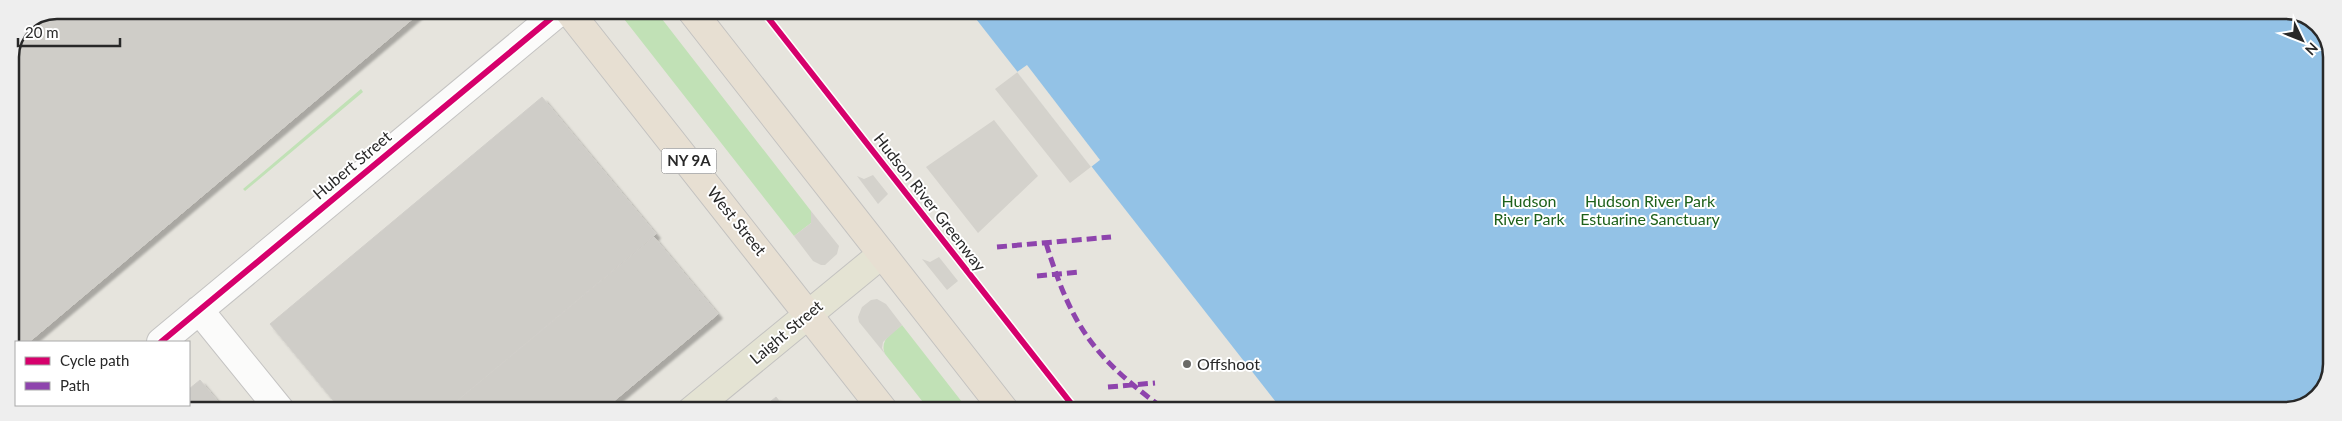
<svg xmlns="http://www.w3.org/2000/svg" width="2342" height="421" font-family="Lato,sans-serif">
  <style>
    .green { fill: #c1e1b6 }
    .plaza { fill: #d4d2cc }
    .water { fill: #93c2e6 }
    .pier { fill: #e6e4dd }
    .building { fill: #cfcdc8; stroke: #d1cfca; filter: url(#shadow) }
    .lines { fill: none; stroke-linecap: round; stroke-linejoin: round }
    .minor-casing { stroke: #c4c3c2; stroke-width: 30 }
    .major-casing { stroke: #c3c2c0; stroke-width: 30 }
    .highway-casing { stroke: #c3c2c0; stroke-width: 30 }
    .minor { stroke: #fbfbfa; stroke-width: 28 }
    .major { stroke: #e4e3d3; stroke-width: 28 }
    .highway { stroke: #e7dfd2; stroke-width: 28 }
    .quiet { stroke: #8e44ad; stroke-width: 5; stroke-dasharray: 10 5; stroke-linecap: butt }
    .cycleway-casing { stroke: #fff; stroke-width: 9 }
    .cycleway { stroke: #d6006c; stroke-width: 6 }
    .poi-dot { fill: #6a6a67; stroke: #fff; stroke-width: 2 }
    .labels { text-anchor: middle; stroke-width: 4; stroke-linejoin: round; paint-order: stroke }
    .shield { fill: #fff; stroke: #686868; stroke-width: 1 }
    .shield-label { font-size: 15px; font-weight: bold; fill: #282828 }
    .street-label { font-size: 16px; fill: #282828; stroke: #fff }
    .park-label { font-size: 16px; fill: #1e611b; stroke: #fff }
    .poi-label { font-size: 16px; fill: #282828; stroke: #fff; text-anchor: start }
    .rim { fill: none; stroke: #282828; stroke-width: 2.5 }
  </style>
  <defs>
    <filter id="shadow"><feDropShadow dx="4.5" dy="4.5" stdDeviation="1" flood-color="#0004"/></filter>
  </defs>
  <rect width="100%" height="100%" fill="#e6e4dd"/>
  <path class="green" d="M 617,10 L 655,10 L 811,211 L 811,223 L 794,236 Z
    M 361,89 L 363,92 L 245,191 L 243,189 Z
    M 902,325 L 969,411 L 930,411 L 885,354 C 879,340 892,333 902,325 Z"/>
  <path class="plaza" d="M 1027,65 L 1100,160 L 1070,183 L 995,89 Z
    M 994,120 L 1038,176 L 978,233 L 926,167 Z
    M 873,175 L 888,194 L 878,204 L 857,176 L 864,179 Z
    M 811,211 L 839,246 L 837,254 L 825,265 L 821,265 L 813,261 L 794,236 L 811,223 Z
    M 939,257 L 958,281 L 947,290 L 922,259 L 930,262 Z
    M 877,299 L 886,304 L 902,325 L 883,342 L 882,348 L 885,354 L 859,322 L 858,317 L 862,307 L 871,300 Z"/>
  <path class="water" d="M 969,10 L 2291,10 L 2318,24 L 2332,51 L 2332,370 L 2316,399 L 2285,411 L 1283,411 Z"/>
  <path class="pier" d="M 1027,65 L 1100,160 L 1091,167 L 1017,72 Z"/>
  <path class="building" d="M 57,10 L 423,10 L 29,342 L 16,342 L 16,353 L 10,358 L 10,57 L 24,24 Z
    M 542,97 L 656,234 L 445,411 L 342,411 L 270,324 Z
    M 654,237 L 718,314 L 602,411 L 445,411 Z
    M 200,380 L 226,411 L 163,411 L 170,405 L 189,405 L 189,389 Z
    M 776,397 L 787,411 L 759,411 Z"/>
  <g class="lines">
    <defs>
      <path id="minor" d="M 199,310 L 281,411
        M 161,342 L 561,10
        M 79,411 L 86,405"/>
      <path id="major" d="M 691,411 L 882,254"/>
      <path id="highway" d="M 568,10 L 884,411
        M 691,10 L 1005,411"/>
    </defs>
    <use href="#minor" class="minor-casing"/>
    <use href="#major" class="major-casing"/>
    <use href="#highway" class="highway-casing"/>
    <use href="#minor" class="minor"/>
    <use href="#major" class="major"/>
    <use href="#highway" class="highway"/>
    <path class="quiet" d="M 1046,243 C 1072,328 1095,359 1167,411
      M 997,247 L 1111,237
      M 1037,276 L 1080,272
      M 1108,387 L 1155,383"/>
    <defs>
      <path id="cycleway" d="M 762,10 L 1077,411
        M 161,342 L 561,10"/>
    </defs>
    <use href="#cycleway" class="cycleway-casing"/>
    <use href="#cycleway" class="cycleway"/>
  </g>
  <circle class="poi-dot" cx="1187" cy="364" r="5"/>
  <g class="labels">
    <rect class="shield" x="661.5" y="148.5" width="55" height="25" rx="4"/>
    <g class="shield-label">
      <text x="689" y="166">NY 9A</text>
    </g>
    <g class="street-label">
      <text transform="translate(352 165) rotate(-40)" y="6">Hubert Street</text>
      <text transform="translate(930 202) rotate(52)" y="6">Hudson River Greenway</text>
      <text transform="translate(737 221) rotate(51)" y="6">West Street</text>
      <text transform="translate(786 332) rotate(-40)" y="6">Laight Street</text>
    </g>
    <g class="park-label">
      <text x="1529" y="207">Hudson<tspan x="1529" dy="18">River Park</tspan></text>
      <text x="1650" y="207">Hudson River Park<tspan x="1650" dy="18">Estuarine Sanctuary</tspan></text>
    </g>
    <g class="poi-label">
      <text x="1197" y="370">Offshoot</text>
    </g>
  </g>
  <path d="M0 0H2342V421H0ZM57 19H2285A38 38 0 0 1 2323 57V364A38 38 0 0 1 2285 402H57A38 38 0 0 1 19 364V57A38 38 0 0 1 57 19Z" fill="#eee" fill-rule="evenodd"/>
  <path class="rim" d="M57 19H2285A38 38 0 0 1 2323 57V364A38 38 0 0 1 2285 402H57A38 38 0 0 1 19 364V57A38 38 0 0 1 57 19Z"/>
  <rect x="15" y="341" width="175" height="65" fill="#ffffff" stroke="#a9a9a9"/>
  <rect x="25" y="357" width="25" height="8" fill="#d6006c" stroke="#a9a9a9"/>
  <text x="60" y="366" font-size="15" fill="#282828">Cycle path</text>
  <rect x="25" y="382" width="25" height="8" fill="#8e44ad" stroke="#a9a9a9"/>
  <text x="60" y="391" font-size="15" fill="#282828">Path</text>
  <g transform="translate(2302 40) rotate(133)" stroke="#ffffff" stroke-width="4" paint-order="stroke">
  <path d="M0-4L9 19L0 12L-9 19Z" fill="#282828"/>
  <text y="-8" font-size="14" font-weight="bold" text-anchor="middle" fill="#282828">N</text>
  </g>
  <path d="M18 38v8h102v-8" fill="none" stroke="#282828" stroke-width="2.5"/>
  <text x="25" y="38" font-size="15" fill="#282828" stroke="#ffffff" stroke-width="4" paint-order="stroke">20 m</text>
</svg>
